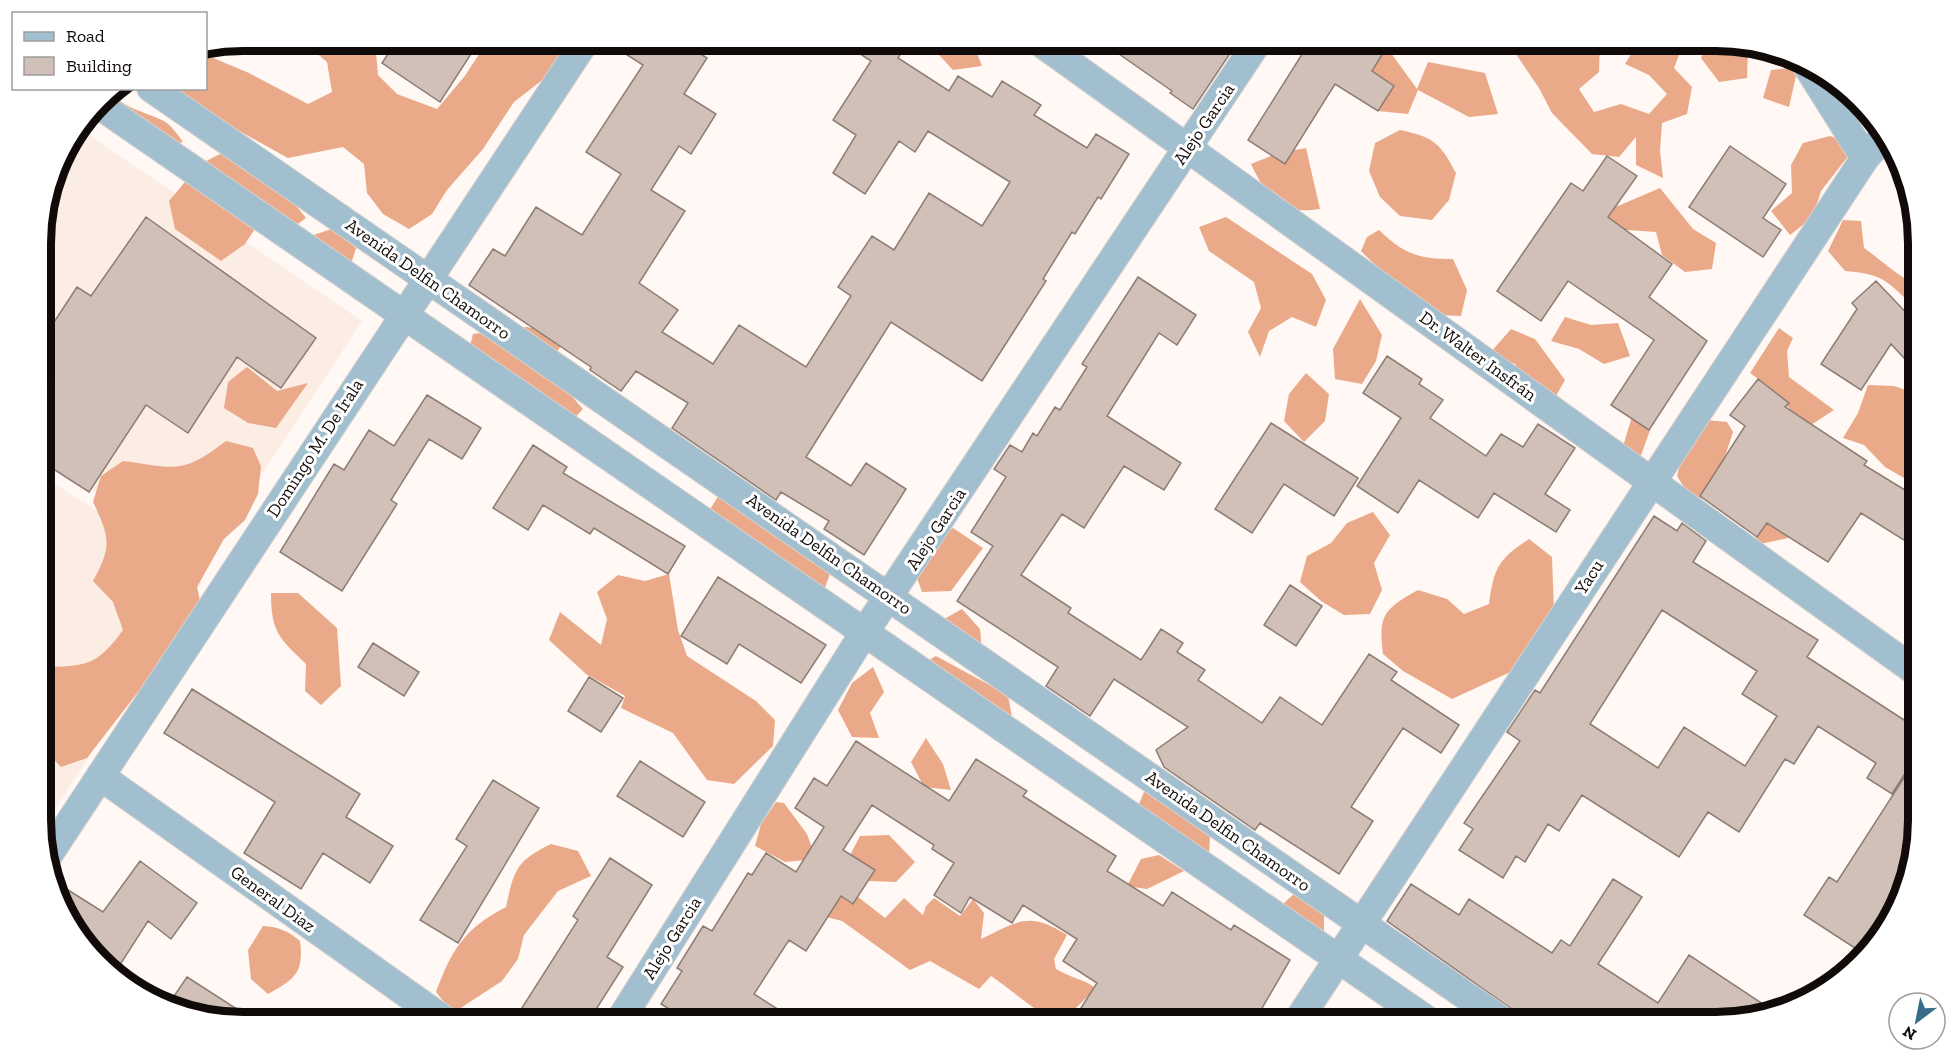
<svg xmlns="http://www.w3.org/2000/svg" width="1959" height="1063" font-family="'Zilla Slab',serif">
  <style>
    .built { fill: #fbece4 }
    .forest { fill: #eaaa89 }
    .building { fill: #d1c0b7; stroke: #8c7c74; stroke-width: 1.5; fill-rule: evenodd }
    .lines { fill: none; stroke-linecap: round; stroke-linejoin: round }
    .minor-casing { stroke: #d9d2ce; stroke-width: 30 }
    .minor { stroke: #a2bfd0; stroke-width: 28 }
    .labels { text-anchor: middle; stroke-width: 6; stroke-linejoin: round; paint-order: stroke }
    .street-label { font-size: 18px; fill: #100a08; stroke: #fff }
    .rim { fill: none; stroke: #100a08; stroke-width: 8 }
  </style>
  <rect width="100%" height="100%" fill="#fff8f4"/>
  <path class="built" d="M 80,129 L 362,321 L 203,564 L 41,456 L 41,230 L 62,153 Z
    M 41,474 L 202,582 L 42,829 Z"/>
  <path class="forest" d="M 1551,40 L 1604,41 L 1600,44 L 1599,72 L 1579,89 L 1594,112 L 1621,104 L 1649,114 L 1667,94 L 1649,75 L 1625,64 L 1639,41 L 1688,41 L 1684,42 L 1674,68 L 1692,87 L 1687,114 L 1662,123 L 1660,151 L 1663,178 L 1636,165 L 1636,137 L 1619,157 L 1592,154 L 1552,113 L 1539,88 L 1507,41 Z
    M 302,41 L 375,41 L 378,75 L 397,94 L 437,109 L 464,77 L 488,41 L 574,41 L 559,67 L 514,102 L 483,149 L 447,190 L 432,214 L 409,229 L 383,214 L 367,193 L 364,164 L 343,147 L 288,158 L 239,131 L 140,89 L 206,88 L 206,55 L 249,73 L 308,104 L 332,92 L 327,62 Z
    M 926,41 L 972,41 L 982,66 L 953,70 Z
    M 1708,41 L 1748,48 L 1747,78 L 1719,82 L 1701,58 Z
    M 1365,45 L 1391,53 L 1417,89 L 1428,62 L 1485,73 L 1498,114 L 1469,117 L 1418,90 L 1408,114 L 1378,111 L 1357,93 Z
    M 1798,67 L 1789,107 L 1763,98 L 1771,70 Z
    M 109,91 C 125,109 143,111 164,121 C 171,125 178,135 183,142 L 155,149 L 92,114 Z
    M 1400,130 C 1434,137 1440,143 1456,173 L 1449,200 L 1432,220 L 1400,216 L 1380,197 L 1369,171 L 1375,143 Z
    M 1830,136 L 1856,146 L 1821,191 L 1813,217 L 1790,235 L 1771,211 L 1792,193 L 1791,165 L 1803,143 Z
    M 1306,148 L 1320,209 C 1278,215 1268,199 1251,164 L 1278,153 Z
    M 226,151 L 272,175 L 306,218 L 283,235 L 262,218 L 245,244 L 221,261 L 175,229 L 169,201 L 200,164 Z
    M 1660,188 L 1693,229 L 1716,243 L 1712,269 L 1685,272 L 1662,255 L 1656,232 L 1626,230 L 1600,220 L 1589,197 L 1618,206 Z
    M 1226,217 L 1312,274 L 1326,300 L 1316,327 L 1292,317 L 1269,331 L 1260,357 L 1248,332 L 1261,308 L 1254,282 L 1209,251 L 1199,227 Z
    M 1843,220 L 1861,221 L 1864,248 C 1879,258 1903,281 1917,284 L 1917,308 C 1887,284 1888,274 1845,271 L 1828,251 Z
    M 337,227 L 356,248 L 348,274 L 311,236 Z
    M 1379,230 C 1404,254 1418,259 1453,259 L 1467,290 L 1461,316 L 1437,315 L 1393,283 L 1361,251 L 1367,237 Z
    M 1360,299 L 1382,335 L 1376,361 L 1362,384 L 1335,379 L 1333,349 Z
    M 1565,317 L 1591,325 L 1618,323 L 1630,356 L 1604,364 L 1579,349 L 1551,341 Z
    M 527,327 L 554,332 L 561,345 L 548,369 L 583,409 L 564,429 L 466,362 L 473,334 Z
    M 1779,328 L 1793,338 L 1787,351 L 1789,377 L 1834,410 L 1811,425 L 1794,415 L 1776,392 L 1750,373 Z
    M 1511,329 L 1535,339 L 1565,380 L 1552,403 L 1527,390 L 1515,364 L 1489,354 Z
    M 247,367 L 277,391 L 308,383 L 276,428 L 248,423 L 224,408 L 228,382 Z
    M 1306,373 L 1329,394 L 1325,421 L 1304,442 L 1284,421 L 1289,394 Z
    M 1868,385 L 1894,386 L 1917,394 L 1918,486 L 1885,467 L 1864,445 L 1843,438 L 1858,413 Z
    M 1637,400 L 1658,408 L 1640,458 L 1621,453 Z
    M 1697,419 L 1727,422 L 1733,432 L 1711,499 L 1690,497 L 1677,476 L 1685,443 Z
    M 226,441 L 253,448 L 261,466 L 258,494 L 245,520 L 224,539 L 197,587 L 203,614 L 161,675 L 138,692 L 87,758 L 61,767 L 42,747 L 42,667 C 86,666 96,667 123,630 L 113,602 L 93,581 C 112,546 110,538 93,502 L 101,476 L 123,461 C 175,468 182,475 226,441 Z
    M 720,493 L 761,527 L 831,571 L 823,593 L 706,516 Z
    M 1373,512 L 1390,535 L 1374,563 L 1382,590 L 1370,614 L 1344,615 L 1321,601 L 1300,582 L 1307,556 L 1331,543 L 1347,523 Z
    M 1779,512 L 1788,538 L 1760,544 L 1745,519 Z
    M 953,528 L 983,548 L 951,591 L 922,592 L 912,564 L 929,542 Z
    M 1529,539 L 1552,557 L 1554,612 L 1517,669 L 1452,699 L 1403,671 L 1383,654 C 1378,615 1384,609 1418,590 L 1447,599 L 1464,614 L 1489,604 C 1494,568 1498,559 1529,539 Z
    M 669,574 L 678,630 L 687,656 L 756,701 L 775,720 L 773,746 L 734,784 L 707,780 L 673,733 L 621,708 L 625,696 L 586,674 L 549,640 L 560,612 L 601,645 L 607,619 L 597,592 L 618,575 L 645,581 Z
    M 271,593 L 298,593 L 337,628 L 341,686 L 321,705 L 305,691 L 306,664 C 279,638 271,632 271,593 Z
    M 962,609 L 980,629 L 982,651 L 937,623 Z
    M 936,656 L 1008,695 L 1013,723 L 917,667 Z
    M 873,667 L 884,692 L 870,713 L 879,738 L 852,737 L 838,710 L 852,683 Z
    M 926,738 L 943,764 L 951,790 L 924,787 L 911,762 Z
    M 1146,787 L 1210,833 L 1209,860 L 1134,816 Z
    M 776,802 L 784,803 L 807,834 L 816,859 L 785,862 L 755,846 L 761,824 Z
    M 889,835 L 915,862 L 896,882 L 868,881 L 847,861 L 860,836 Z
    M 551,844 L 578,851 L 591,876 L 558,891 L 524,935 L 518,959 L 502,981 L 453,1013 L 436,992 C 452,949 464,929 506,907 C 514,870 516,861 551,844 Z
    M 1159,855 L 1184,871 L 1147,889 L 1127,886 L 1141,859 Z
    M 844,886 L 885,918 L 904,898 L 923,915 L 926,906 L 934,898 L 960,916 L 973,899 L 984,913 L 981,939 C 1018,921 1029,911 1067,935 L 1054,959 L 1056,969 C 1069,977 1083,979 1096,988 L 1070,1014 L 1050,1018 C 1028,1006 1012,990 991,976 L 979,989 L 930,961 L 910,970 L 842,921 L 815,914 Z
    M 1294,894 L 1324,912 L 1324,940 L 1284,917 L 1284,903 Z
    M 263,926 C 279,927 288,931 300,941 C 304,973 295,979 268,994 L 251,979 L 248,950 Z
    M 359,1014 L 394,1016 L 405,1022 L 350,1022 Z"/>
  <path class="building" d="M 397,40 L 480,40 L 440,102 L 382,63 Z
    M 604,40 L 679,40 L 707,58 L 684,94 L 716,114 L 691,154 L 679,146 L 651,190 L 685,211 L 639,283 L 678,310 L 662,332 L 713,364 L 739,325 L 806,367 L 851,296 L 838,287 L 872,236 L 894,250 L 929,193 L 982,226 L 1010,182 L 928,131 L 915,152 L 899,141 L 865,194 L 833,173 L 856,135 L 833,120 L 871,61 L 839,40 L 909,40 L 898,58 L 949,91 L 958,76 L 992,97 L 1002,81 L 1041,105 L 1034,115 L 1087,148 L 1096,134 L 1129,154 L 1101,199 L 1098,197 L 1075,234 L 1072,232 L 1043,279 L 1046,281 L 982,381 L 891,322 L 806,457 L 851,486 L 866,463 L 906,489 L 864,555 L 824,529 L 829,521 L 781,492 L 776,500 L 672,428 L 688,403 L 636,371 L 621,391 L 590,370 L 591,367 L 469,285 L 493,249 L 505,256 L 536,207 L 582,235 L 621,174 L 586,152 L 643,65 Z
    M 1099,40 L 1239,40 L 1193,109 L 1170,93 L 1172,91 Z
    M 1311,40 L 1391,40 L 1372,71 L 1394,86 L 1378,111 L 1335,84 L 1285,164 L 1248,140 Z
    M 1730,146 L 1786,184 L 1763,218 L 1781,230 L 1763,257 L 1689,207 Z
    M 1607,156 L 1637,176 L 1608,217 L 1672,264 L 1649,297 L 1707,341 L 1649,430 L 1611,405 L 1654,340 L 1568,281 L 1541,321 L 1497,291 L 1571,183 L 1583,191 Z
    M 146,217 L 316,338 L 281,388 L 237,357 L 188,433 L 146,405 L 89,492 L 41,461 L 41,342 L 77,287 L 91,296 Z
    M 1138,277 L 1196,315 L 1177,345 L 1159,333 L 1107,416 L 1181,463 L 1164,490 L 1124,466 L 1084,528 L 1062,514 L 1021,575 L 1071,608 L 1068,613 L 1141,660 L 1161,629 L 1183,643 L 1177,652 L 1205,670 L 1198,680 L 1262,723 L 1280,697 L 1322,725 L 1369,654 L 1397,672 L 1391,680 L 1459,725 L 1441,753 L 1403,728 L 1351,807 L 1373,821 L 1339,874 L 1260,823 L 1255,830 L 1164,767 L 1156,750 L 1188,727 L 1114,679 L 1090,716 L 1046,686 L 1058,667 L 957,601 L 993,546 L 971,532 L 1006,477 L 994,469 L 1010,445 L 1022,452 L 1033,433 L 1037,436 L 1055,407 L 1060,410 L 1087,367 L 1082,364 Z
    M 1876,281 L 1917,324 L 1917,372 L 1891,344 L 1861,390 L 1821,364 L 1857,309 L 1852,303 Z
    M 1387,356 L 1422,379 L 1419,384 L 1443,400 L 1430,418 L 1486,456 L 1501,434 L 1523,447 L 1538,424 L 1575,448 L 1545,494 L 1570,510 L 1556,532 L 1494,493 L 1478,518 L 1419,480 L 1398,513 L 1357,486 L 1401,418 L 1363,393 Z
    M 1758,379 L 1789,403 L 1785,407 L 1867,461 L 1864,465 L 1918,498 L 1918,549 L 1861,513 L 1828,562 L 1767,523 L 1757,537 L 1700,496 L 1745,426 L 1730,415 Z
    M 427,395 L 481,428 L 462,459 L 429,439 L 391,500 L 397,504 L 342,591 L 280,552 L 334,464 L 344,470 L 369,430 L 394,446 Z
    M 1271,423 L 1358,478 L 1334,516 L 1284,484 L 1252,533 L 1215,509 Z
    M 533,445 L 567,467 L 563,473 L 685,546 L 668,574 L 594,528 L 590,534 L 543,505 L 528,530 L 493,508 Z
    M 1654,516 L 1677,531 L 1682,523 L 1706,541 L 1693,562 L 1818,640 L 1807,657 L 1918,729 L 1918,753 L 1892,794 L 1867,778 L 1876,763 L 1818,726 L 1794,764 L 1785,759 L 1739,832 L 1708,812 L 1679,857 L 1582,795 L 1559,831 L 1548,824 L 1525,862 L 1516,856 L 1503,878 L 1459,850 L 1473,829 L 1464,823 L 1520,741 L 1507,732 L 1535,690 L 1540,693 ZM 1662,610 L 1757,671 L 1742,694 L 1777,716 L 1745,766 L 1684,727 L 1658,768 L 1590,724 Z
    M 718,577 L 826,645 L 801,683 L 739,644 L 727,664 L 681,636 Z
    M 1290,585 L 1322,606 L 1296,646 L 1264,625 Z
    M 373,643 L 419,672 L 404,696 L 358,667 Z
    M 589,677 L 623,698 L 601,732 L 568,711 Z
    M 192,689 L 360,794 L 346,817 L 393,846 L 370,883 L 323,853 L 301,889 L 244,853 L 275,802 L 164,733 Z
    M 856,741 L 949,801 L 976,759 L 1027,791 L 1023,796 L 1116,856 L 1107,871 L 1163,906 L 1172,892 L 1231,930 L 1234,925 L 1290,960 L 1254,1022 L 1072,1022 L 1097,983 L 1063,961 L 1077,939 L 1023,905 L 1012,923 L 970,897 L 961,913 L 934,895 L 954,863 L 932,849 L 934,845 L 872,805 L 843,850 L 875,870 L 853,904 L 841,896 L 806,951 L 789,940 L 754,994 L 798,1022 L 690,1022 L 661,1004 L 682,971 L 677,968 L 703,926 L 712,931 L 748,873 L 752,875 L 766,853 L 796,872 L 824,827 L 795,808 L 814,778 L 827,786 Z
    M 1918,756 L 1918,820 L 1897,910 L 1861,952 L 1804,915 L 1829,877 L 1837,882 Z
    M 640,761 L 705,802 L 683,837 L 617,796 Z
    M 493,780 L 539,808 L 458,943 L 420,920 L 467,846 L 456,839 Z
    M 610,858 L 652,885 L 607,957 L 623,967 L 588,1022 L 513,1022 L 578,920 L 573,916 Z
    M 140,861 L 197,903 L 171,939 L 148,921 L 116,971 L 82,943 L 57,883 L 103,912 Z
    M 1613,879 L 1642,897 L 1598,964 L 1658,1003 L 1689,955 L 1769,1008 L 1729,1022 L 1530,1022 L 1387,921 L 1411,884 L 1459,915 L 1469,899 L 1552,953 L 1561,940 L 1570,946 Z
    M 187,977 L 257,1022 L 243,1023 L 168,1005 Z"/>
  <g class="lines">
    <defs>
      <path id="minor" d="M 1037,40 L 1918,673
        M 1804,61 L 1865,158
        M 151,88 L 1504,1022
        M 99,105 L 1430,1022
        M 100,776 L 447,1022
        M 47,857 L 586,40
        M 619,1022 L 864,633 L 1259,40
        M 1297,1022 L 1865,158 L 1886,134"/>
    </defs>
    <use href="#minor" class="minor-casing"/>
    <use href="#minor" class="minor"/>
  </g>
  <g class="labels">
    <g class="street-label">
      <text transform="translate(1204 124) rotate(-56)" y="6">Alejo Garcia</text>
      <text transform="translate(428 279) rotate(35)" y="6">Avenida Delfin Chamorro</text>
      <text transform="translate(1478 356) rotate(36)" y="6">Dr. Walter Insfrán</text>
      <text transform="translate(315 448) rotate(-57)" y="6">Domingo M. De Irala</text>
      <text transform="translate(936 529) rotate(-57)" y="6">Alejo Garcia</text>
      <text transform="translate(829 554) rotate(35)" y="6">Avenida Delfin Chamorro</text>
      <text transform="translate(1589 577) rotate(-57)" y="6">Yacu</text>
      <text transform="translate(1228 831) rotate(35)" y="6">Avenida Delfin Chamorro</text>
      <text transform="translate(273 899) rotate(36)" y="6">General Diaz</text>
      <text transform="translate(672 938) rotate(-58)" y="6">Alejo Garcia</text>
    </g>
  </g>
  <path d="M0 0H1959V1063H0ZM243 51H1716A192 192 0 0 1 1908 243V820A192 192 0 0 1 1716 1012H243A192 192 0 0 1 51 820V243A192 192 0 0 1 243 51Z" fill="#fff" fill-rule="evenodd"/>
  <path class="rim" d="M243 51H1716A192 192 0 0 1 1908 243V820A192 192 0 0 1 1716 1012H243A192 192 0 0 1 51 820V243A192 192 0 0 1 243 51Z"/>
  <rect x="12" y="12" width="195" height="78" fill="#ffffff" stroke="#9f9d9c" stroke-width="1.5"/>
  <rect x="24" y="32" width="30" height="9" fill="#a2bfd0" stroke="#9f9d9c" stroke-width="1.5"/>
  <text x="66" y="42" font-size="18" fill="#100a08">Road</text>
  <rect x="24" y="57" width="30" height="18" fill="#d1c0b7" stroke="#9f9d9c" stroke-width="1.5"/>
  <text x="66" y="72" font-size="18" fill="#100a08">Building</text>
  <g transform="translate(1917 1021) rotate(212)"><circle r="28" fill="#ffffff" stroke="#9f9d9c" stroke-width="1.5"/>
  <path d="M0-4.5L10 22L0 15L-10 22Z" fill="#386d89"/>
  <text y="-9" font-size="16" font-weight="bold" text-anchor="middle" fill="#100a08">N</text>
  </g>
</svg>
